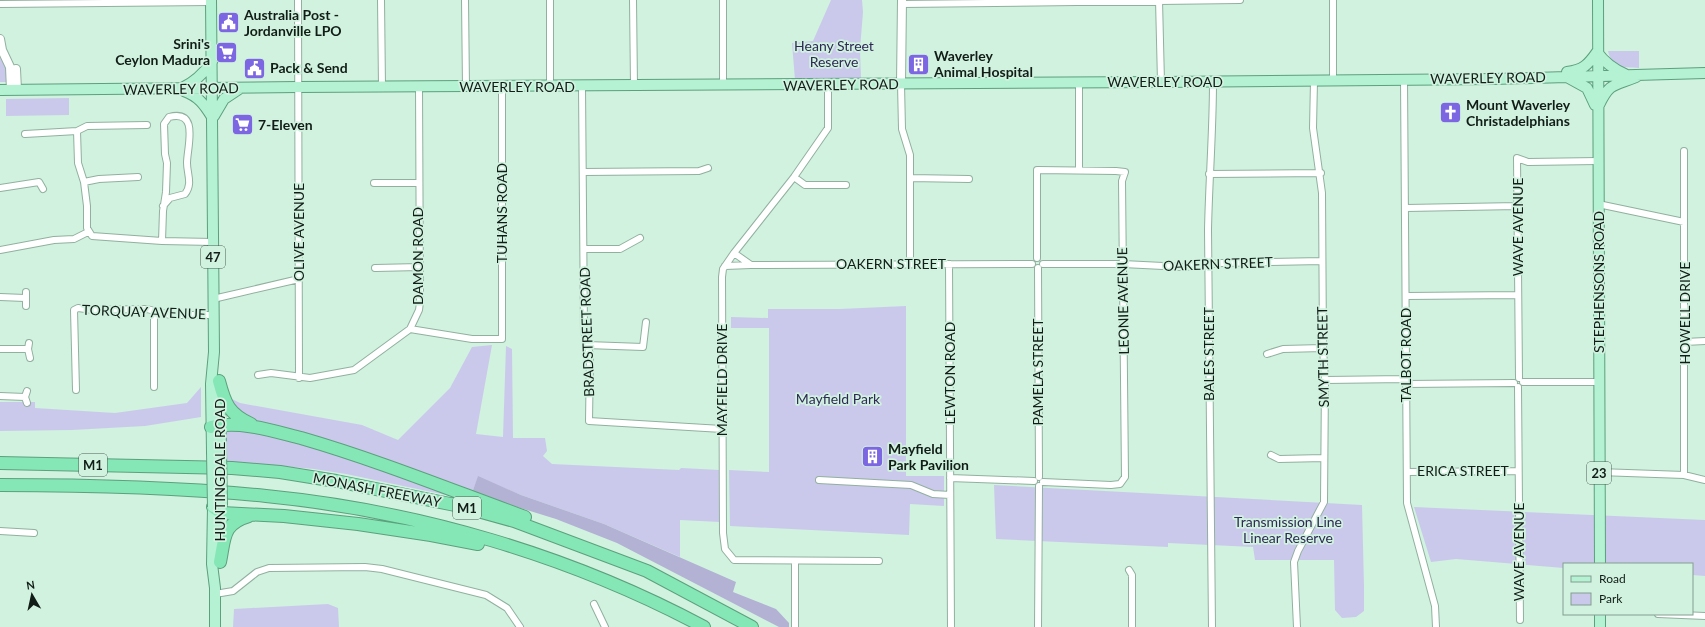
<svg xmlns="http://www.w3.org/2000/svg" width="1705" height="627" font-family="Lato,sans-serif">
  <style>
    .green { fill: #cac9eb }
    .forest { fill: #b3b1d4 }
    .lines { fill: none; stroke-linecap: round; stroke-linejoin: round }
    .minor-casing { stroke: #91b09f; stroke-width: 8 }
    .tertiary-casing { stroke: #91b09f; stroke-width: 10 }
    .primary-casing { stroke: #5ca07d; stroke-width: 12 }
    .motorway-casing { stroke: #5ca07d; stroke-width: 14 }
    .minor { stroke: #fff; stroke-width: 6 }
    .tertiary { stroke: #fff; stroke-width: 8 }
    .primary { stroke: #b5f1d3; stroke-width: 10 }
    .motorway { stroke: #84e7b5; stroke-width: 12 }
    .primary-bridge-casing { stroke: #5ca07d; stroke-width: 12; stroke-linecap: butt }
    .primary-bridge { stroke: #b5f1d3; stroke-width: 10 }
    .labels { text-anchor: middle; stroke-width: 3.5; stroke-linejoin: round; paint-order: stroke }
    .shield { fill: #d1f2df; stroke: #4b5d52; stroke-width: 1 }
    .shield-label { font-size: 13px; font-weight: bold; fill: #111d16 }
    .poi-label { font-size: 14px; font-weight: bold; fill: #111d16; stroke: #d1f2df; text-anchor: start }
    .park-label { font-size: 14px; fill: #2f2856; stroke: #d1f2df }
    .street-label { font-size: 14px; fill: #111d16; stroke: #d1f2df }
  </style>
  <rect width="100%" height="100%" fill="#d1f2df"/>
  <path class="green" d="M 831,0 L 862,0 L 863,12 L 860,49 L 861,79 L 795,80 L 792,43 L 813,41 Z
    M 1608,51 L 1639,51 L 1639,68 C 1623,67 1612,69 1608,51 Z
    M 0,54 L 5,59 L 7,80 L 6,82 L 0,82 Z
    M 69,98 L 69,115 L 6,116 L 6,99 Z
    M 906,306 L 906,476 L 944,476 L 944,506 L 910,504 L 909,535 L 730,526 L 729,470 L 769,472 L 769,328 L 731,328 L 731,317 L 768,318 L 768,309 L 840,309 Z
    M 492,345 L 476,434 L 503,437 L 506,346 L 512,349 L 513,438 L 545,438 L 547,451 L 543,456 L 552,464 L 679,470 L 681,468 L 720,470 L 720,522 L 680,520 L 680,557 L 604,524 L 521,495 L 478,477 L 472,493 L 291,430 C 284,428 244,420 241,417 C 236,413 233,404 230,398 L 240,403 L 362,425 L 398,440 L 450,388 L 472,347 Z
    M 201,387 L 201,417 L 145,426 L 72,430 L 0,431 L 0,402 L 35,402 L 35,408 L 115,413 L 187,403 Z
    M 239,427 L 344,454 L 451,496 L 346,474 L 314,469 L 226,461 L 226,428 Z
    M 994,485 L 1362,505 L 1364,586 L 1364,611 L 1356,617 L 1342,618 L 1335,610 L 1334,560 L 1255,560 L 1253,547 L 1168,543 L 1168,547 L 996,539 Z
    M 1414,507 L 1705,520 L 1705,576 L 1692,575 L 1692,564 L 1564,564 L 1564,568 L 1456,559 L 1431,562 Z
    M 328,604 L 338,608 L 339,627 L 233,627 L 234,609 Z"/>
  <path class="forest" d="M 478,476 L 521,495 L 604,524 L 736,582 L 733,592 L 776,609 L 789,623 L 789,627 L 779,627 L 617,543 L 556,519 L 472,493 Z"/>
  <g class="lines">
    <defs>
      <path id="minor" d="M 298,0 L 299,378
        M 381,0 L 382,87
        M 465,0 L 466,87
        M 550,0 L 550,87
        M 633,0 L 634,86
        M 1159,0 L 1161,82
        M 1333,0 L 1333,80
        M 0,4 L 211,2
        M 902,4 L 1240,0
        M 1404,79 L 1407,503 L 1435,606 L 1436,627
        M 1079,83 L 1079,170
        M 901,84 L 902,129 L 910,155 L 910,264
        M 828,85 L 828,128 L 794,177 L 734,253 L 723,269 L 722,277 L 723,533 L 725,549 L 734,560 L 879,561
        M 582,86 L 584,331 L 590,355 L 589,421 L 722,429
        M 723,86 L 723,0
        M 77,131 L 78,163 L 84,182 L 87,206 L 87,228 L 92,236 L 162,241 L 213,242
        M 25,134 L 77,131 L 87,126 L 147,125
        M 1684,151 L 1684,475
        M 583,172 L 699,171 L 708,168
        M 1209,174 L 1321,173
        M 794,177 L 805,185 L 846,185
        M 910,178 L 969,179
        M 84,182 L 99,179 L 138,177
        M 374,183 L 419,183
        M 0,188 L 39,182 L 43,189
        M 1598,204 L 1684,222
        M 1406,208 L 1518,206
        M 162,241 L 163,211 L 166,192 L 167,163 L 165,154 L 164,124 L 169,117 C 200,109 187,147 187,163 C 187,174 193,184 185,194 L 170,198 L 163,206
        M 585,249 L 620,249 L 640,238
        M 0,250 L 54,240 L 74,239 L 88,232
        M 1037,258 L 1037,170 L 1116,171 L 1125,172 L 1122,181 L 1125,477 L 1120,484 L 1111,485 L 1043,482
        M 949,264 L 951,627
        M 1043,264 L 1123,264 L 1183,267 L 1222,263 L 1322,261
        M 751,265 L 1032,264
        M 725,266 L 751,265 L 734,253
        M 375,268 L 420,267
        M 1038,268 L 1039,477
        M 1406,296 L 1518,295
        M 0,297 L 25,298
        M 213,299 L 299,279
        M 26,306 L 26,292
        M 154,311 L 154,387
        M 410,329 L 472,339 L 502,339 L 502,87
        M 1685,342 L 1705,341
        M 29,343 L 28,349 L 30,358
        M 587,345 L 643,347 L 646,322
        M 0,349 L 28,349
        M 1267,354 L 1283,349 L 1323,348
        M 258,375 L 271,373 L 310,378 L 354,370 L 410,329 L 419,310 L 420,302 L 419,87
        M 1519,378 L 1517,158 L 1528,162 L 1598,161
        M 1325,380 L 1406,379
        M 1523,382 L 1599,382
        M 1406,384 L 1514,383
        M 1518,387 L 1520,620
        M 76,390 L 74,310 L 78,308 L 93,310 L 147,309 L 170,315 L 214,315
        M 27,391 L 25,397 L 27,403
        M 0,396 L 25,397
        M 1271,455 L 1279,459 L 1324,458
        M 1407,472 L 1518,471
        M 1599,472 L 1684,475 L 1705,480
        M 950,478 L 1034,481
        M 819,480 L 911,485 L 933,494 L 950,495
        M 0,531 L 34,533
        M 795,561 L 795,627
        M 1129,570 L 1132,575 L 1132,627
        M 215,594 L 233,591 L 257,572 L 269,568 L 365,567 L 382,569 L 486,595 L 507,608 L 520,627
        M 594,604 L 605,627
        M 1658,614 L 1705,616
        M 1038,627 L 1039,486
        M 1212,627 L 1208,230 C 1209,180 1213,131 1213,82
        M 1297,627 L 1294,562 L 1298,551 L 1324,502 L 1325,380 L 1323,348 L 1322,193 L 1313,128 L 1314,81"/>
      <path id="tertiary" d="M 0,39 L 2,50 L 10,67 L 11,90
        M 16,69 L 17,90
        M 901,84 L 902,0"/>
      <path id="primary" d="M 211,0 L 214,352 L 211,384 L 212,452
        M 1598,0 L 1600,564
        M 1597,52 C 1605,63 1613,69 1625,74
        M 1567,72 C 1583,70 1588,65 1597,52
        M 1567,77 L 1587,88 L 1595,105
        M 182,88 C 195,82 204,73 212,62
        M 0,90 L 298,87 L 1161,82 L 1494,79 L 1705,73
        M 184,91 C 198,96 204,104 212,117
        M 1599,105 C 1610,82 1614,86 1636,77
        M 214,116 L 224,99 L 239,89
        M 220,391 L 221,452
        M 213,507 L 212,564 L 215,588 L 215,627
        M 221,543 L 222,507
        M 1600,614 L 1600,627"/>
      <path id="motorway" d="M 219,381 C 225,404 229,414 251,424
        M 211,427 C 240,420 273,431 301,438 C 377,460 451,490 525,517
        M 0,463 L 232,468 L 280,472 L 336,481 L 460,506 L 514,521 L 647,571 L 752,627
        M 0,485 C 89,485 178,487 266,496 C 418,511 569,555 704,627
        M 213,507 L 222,513 L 284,516 L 358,524 L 431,535 L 478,544
        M 220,562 C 225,538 222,524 249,516"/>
    </defs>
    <use href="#minor" class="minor-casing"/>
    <use href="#tertiary" class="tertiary-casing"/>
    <use href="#primary" class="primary-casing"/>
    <use href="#motorway" class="motorway-casing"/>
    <use href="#minor" class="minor"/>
    <use href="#tertiary" class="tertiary"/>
    <use href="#primary" class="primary"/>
    <use href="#motorway" class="motorway"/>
    <defs>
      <path id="primary-bridge" d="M 212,452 L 213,507
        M 221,452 L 222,505"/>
    </defs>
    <use href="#primary-bridge" class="primary-bridge-casing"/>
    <use href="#primary-bridge" class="primary-bridge"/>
  </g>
  <defs>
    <symbol id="civic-square" viewBox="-11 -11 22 22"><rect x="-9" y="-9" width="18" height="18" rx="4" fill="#7c66e2" stroke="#d1f2df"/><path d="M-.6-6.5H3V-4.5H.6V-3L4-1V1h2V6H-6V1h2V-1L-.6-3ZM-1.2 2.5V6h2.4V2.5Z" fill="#fff"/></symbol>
    <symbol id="supermarket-square" viewBox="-11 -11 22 22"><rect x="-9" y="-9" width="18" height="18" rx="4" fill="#7c66e2" stroke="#d1f2df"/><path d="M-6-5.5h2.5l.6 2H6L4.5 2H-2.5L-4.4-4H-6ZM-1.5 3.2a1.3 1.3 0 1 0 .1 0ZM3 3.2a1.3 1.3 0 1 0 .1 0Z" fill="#fff"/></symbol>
    <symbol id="building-square" viewBox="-11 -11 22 22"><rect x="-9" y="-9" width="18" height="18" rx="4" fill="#7c66e2" stroke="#d1f2df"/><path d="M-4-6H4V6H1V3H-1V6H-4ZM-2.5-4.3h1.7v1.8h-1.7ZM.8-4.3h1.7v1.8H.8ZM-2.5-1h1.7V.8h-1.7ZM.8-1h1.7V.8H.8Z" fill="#fff"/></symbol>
    <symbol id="church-square" viewBox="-11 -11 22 22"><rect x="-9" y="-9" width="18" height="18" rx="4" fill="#7c66e2" stroke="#d1f2df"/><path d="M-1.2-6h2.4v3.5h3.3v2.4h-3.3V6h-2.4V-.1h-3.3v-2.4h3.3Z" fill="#fff"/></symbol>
  </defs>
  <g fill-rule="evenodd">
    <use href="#civic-square" x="216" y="10" width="25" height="25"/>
    <use href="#supermarket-square" x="214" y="40" width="25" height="25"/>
    <use href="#building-square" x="906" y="52" width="25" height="25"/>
    <use href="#civic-square" x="242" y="56" width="25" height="25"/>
    <use href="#church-square" x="1438" y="100" width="25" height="25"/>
    <use href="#supermarket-square" x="230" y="112" width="25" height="25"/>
    <use href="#building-square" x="860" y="444" width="25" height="25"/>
  </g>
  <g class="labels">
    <g class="shield">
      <rect x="201" y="246" width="24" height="22" rx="3"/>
      <rect x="79" y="454" width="28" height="22" rx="3"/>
      <rect x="1587" y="462" width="24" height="22" rx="3"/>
      <rect x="453" y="497" width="28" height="22" rx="3"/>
    </g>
    <g class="shield-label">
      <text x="213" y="262">47</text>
      <text x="93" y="470">M1</text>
      <text x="1599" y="478">23</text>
      <text x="467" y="513">M1</text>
    </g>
    <g class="poi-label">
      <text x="244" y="20">Australia Post -<tspan x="244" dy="16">Jordanville LPO</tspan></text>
      <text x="210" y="49" text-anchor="end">Srini's<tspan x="210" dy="16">Ceylon Madura</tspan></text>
      <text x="934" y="61">Waverley<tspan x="934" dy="16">Animal Hospital</tspan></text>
      <text x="270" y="73">Pack &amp; Send</text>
      <text x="1466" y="110">Mount Waverley<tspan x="1466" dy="16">Christadelphians</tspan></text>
      <text x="258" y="130">7-Eleven</text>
      <text x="888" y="454">Mayfield<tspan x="888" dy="16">Park Pavilion</tspan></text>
    </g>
    <g class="park-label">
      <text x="834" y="51">Heany Street<tspan x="834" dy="16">Reserve</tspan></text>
      <text x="838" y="404">Mayfield Park</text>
      <text x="1288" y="527">Transmission Line<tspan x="1288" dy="16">Linear Reserve</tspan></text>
    </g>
    <g class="street-label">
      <text transform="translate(1488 78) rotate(-1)" y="5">WAVERLEY ROAD</text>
      <text x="1165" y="87">WAVERLEY ROAD</text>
      <text transform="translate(841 85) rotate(-1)" y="5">WAVERLEY ROAD</text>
      <text x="517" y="92">WAVERLEY ROAD</text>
      <text transform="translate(181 89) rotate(-1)" y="5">WAVERLEY ROAD</text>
      <text transform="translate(502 213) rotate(-90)" y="5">TUHANS ROAD</text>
      <text transform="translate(1518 227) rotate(-90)" y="5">WAVE AVENUE</text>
      <text transform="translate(299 232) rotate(-90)" y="5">OLIVE AVENUE</text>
      <text transform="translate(418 256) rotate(-90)" y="5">DAMON ROAD</text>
      <text x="891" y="269">OAKERN STREET</text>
      <text transform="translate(1218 264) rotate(-2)" y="5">OAKERN STREET</text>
      <text transform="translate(1599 282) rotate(-90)" y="5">STEPHENSONS ROAD</text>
      <text transform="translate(1123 301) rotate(-91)" y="5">LEONIE AVENUE</text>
      <text transform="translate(144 312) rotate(2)" y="5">TORQUAY AVENUE</text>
      <text transform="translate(1685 313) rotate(-90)" y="5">HOWELL DRIVE</text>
      <text transform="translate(587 332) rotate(-92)" y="5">BRADSTREET ROAD</text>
      <text transform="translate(1209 354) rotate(-90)" y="5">BALES STREET</text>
      <text transform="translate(1406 355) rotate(-90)" y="5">TALBOT ROAD</text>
      <text transform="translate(1323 357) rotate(-91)" y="5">SMYTH STREET</text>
      <text transform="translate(1038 372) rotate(-90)" y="5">PAMELA STREET</text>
      <text transform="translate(950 373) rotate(-90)" y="5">LEWTON ROAD</text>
      <text transform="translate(722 380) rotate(-90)" y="5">MAYFIELD DRIVE</text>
      <text transform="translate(220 470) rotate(-90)" y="5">HUNTINGDALE ROAD</text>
      <text x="1463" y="476">ERICA STREET</text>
      <text transform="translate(377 490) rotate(11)" y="5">MONASH FREEWAY</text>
      <text transform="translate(1519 552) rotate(-90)" y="5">WAVE AVENUE</text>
    </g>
  </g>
  <rect x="1563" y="563" width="130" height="52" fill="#d1f2df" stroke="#849d8f"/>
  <rect x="1571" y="576" width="20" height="6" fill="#b5f1d3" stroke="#849d8f"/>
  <text x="1599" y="583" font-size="12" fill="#111d16">Road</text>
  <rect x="1571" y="593" width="20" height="12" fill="#cac9eb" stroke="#849d8f"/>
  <text x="1599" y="603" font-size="12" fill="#111d16">Park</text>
  <g transform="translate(32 595) rotate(351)" stroke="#d1f2df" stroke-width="3" paint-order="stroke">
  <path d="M0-3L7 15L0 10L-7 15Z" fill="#111d16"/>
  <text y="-6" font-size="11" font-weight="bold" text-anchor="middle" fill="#111d16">N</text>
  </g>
</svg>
